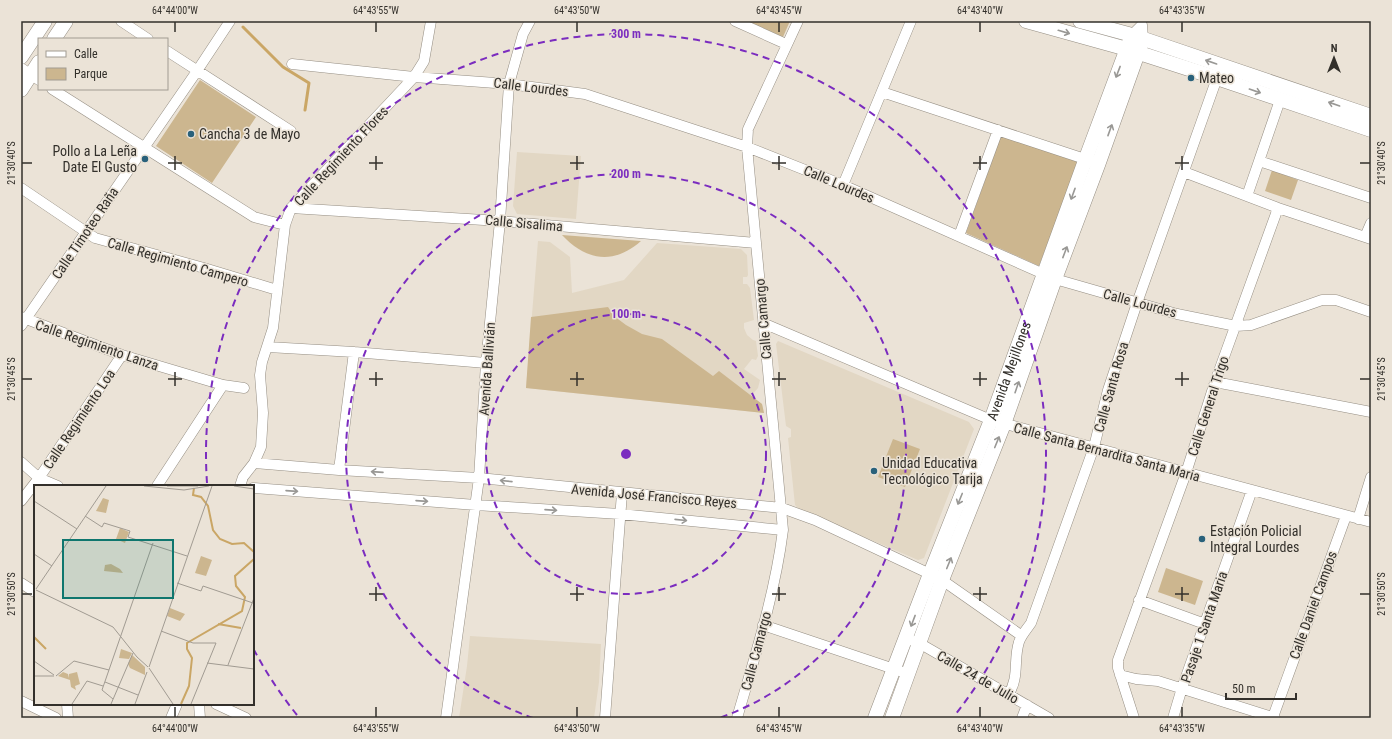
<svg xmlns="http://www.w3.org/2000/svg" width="1392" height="739" font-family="'Roboto Condensed',sans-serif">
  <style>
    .built { fill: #e2d7c4 }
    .green { fill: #ccb68f }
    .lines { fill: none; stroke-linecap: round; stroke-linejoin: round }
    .stream { stroke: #caa665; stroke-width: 3 }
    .street-casing { stroke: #958e83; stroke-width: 11 }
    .secondary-casing { stroke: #958e83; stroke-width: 15 }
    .street { stroke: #fff; stroke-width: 10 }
    .secondary { stroke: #fff; stroke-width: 14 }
    .oneway { stroke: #999895 }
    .ticks { fill: none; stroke: #33302b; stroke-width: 1.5 }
    .ring { fill: none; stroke: #7b2cbf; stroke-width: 2; stroke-dasharray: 7 5 }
    .poi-dot { fill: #29617b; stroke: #ebe3d7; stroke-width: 1.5 }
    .labels { text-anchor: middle; stroke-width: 3; stroke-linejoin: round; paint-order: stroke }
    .poi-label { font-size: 14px; fill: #33302b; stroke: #ebe3d7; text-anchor: start }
    .street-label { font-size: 14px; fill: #33302b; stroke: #ebe3d7 }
    .inset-river { fill: none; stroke: #caa665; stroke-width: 2 }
    .inset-road { fill: none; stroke: #a19b92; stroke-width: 1 }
    .view { fill: #0f766e; fill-opacity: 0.15; stroke: #0f766e; stroke-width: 2 }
    .inset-edge { fill: none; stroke: #33302b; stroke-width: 2 }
    .centre { fill: #7b2cbf; stroke: #ebe3d7; stroke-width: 2 }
    .ring-label { font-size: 12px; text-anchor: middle; font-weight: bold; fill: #7b2cbf; stroke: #ebe3d7; stroke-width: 3; stroke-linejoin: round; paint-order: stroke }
    .neatline { fill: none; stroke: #33302b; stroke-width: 1.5 }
    .ticks-label { font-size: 10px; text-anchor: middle; fill: #33302b }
  </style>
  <rect width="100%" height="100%" fill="#ebe3d7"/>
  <path class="built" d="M 517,152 L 581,156 L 576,219 L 517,214 L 513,206 Z
    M 538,241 L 550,242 L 570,257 L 572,293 L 624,280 L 657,243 L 741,249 L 747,255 L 748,275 L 747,277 L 743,277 L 743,284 L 747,284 L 750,288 L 754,320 L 744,323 L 744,328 L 747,335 L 753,340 L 756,341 L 758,356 L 756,360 L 752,359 L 744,369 L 760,380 L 758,388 L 751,396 L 762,404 L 764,413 L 526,388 Z
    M 778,341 L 969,422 L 974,429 L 924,558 L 918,560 L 799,509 L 795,505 L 788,438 L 791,437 L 791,429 L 786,426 L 776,344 Z
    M 470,636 L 601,644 L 599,682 L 594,718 L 459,718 L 467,666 Z"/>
  <path class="green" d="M 747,21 L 790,21 L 783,37 Z
    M 200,80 L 256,117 L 212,183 L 156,146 Z
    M 1001,136 L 1079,160 L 1039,266 L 966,233 Z
    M 1272,170 L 1298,180 L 1291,200 L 1265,191 Z
    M 562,235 L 641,241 C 614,265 586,261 562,235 Z
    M 608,307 L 614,316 L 626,325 L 642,334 L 662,339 L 713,376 L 719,371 L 762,404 L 764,413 L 526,388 L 531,317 Z
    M 893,439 L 920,449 L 905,487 L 878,477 Z
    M 1166,568 L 1203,581 L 1195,605 L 1158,592 Z"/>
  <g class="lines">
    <path class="stream" d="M 243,27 L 283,67 L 309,83 L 305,110"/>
    <defs>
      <path id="street" d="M 121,21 L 148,39
        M 735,21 L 786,44
        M 1132,35 L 1142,25 L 1143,39
        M 167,51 L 291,131
        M 292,64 L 414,77 L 509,84 L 585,94 L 747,147 L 843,185 L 1055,279 L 1177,314 L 1236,326 L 1251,325 L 1322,300 L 1336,300 L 1371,312
        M 21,68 L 39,80
        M 52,89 L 254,217 L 285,225
        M 882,92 L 1091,161
        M 1259,161 L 1371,198
        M 1184,172 L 1278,208 L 1371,239
        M 843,185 L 911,21
        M 21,188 L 95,238 L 204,268 L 277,290
        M 1247,196 L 1280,100
        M 291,208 L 500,221 L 756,243
        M 959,236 L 998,130
        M 1365,237 L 1371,223
        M 21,317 L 122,355 L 223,385 L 244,388
        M 763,323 L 991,420 L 1371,522
        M 21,326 L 197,71 L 230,21
        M 268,347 L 354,352 L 486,363
        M 1215,382 L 1371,412
        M 21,462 L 39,478 L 58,486
        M 254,463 L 339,470 L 479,478 L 782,508 L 815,520 L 930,574 L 942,580 L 1022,636
        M 339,470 L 354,352
        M 157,486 L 223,385
        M 240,486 L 243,477 L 254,463 L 261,447 L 263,413 L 260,375 L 262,362 L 273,328 L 285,225 L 291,208 L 414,77 L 424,61 L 431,21
        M 253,488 L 476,505 L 620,514 L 783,530
        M 21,501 L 39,478 L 122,355
        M 1358,519 L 1371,477
        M 21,583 L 35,592
        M 1139,600 L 1205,624
        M 763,625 L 900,671
        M 913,641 L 919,643 L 1049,718
        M 1120,675 L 1136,679 L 1158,681 L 1275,718
        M 1008,695 C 1020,677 1013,660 1019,642 C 1021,635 1027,629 1031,623 L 1094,447 L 1108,390 L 1137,303 L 1217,78
        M 21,701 L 56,718
        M 67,704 L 68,718
        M 199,704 L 200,718
        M 216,704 L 246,718
        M 1273,717 L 1346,516
        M 171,718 L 177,704
        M 446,718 L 479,478 L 486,363 L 500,221 L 509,84 L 523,34 L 530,21
        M 605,718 L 622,493
        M 737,718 C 755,656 775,594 783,530 L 756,243 L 747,147 L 748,129 L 798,21
        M 1022,718 L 1027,705
        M 1134,718 L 1118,668 L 1118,660 L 1186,473 L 1215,382 L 1278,208
        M 1173,718 L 1182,688 L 1252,490"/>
      <g id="secondary">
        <path d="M 1026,21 L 1127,49 L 1217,78 L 1371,130"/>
        <path d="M 1080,21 L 1132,35 L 1371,116"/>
        <path d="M 54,39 L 66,21"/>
        <path d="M 21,57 L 45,21"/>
        <path d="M 21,90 L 39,62"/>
        <path id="s1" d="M 875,718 L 930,574 L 991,420 L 1086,158 L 1132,35"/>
        <path d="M 892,718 L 942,580 L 1004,424 L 1055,279 L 1098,165 L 1143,39"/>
      </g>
    </defs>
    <use href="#street" class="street-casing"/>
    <use href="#secondary" class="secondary-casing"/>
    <use href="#street" class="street"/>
    <use href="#secondary" class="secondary"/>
  </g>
  <defs><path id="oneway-shaft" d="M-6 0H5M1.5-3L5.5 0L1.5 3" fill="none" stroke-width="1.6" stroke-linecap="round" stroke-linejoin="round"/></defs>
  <g class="oneway">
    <use href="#oneway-shaft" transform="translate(1064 32) rotate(16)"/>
    <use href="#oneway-shaft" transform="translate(1211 62) rotate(-161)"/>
    <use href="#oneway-shaft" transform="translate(1118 72) rotate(111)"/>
    <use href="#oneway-shaft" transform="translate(1255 91) rotate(19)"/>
    <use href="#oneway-shaft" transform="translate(1334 104) rotate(-161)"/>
    <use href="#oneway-shaft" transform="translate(1110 130) rotate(-70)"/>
    <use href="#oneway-shaft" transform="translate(1073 194) rotate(110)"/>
    <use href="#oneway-shaft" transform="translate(1065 252) rotate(-69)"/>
    <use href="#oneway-shaft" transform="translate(1017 387) rotate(-71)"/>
    <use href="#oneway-shaft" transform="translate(997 442) rotate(-68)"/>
    <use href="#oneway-shaft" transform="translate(377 472) rotate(-176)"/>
    <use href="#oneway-shaft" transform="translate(506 481) rotate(-174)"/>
    <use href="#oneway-shaft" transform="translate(292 491) rotate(4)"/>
    <use href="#oneway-shaft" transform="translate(960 499) rotate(112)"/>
    <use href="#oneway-shaft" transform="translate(422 501) rotate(4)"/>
    <use href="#oneway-shaft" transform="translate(551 510) rotate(4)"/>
    <use href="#oneway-shaft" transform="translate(681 520) rotate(6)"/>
    <use href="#oneway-shaft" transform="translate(949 563) rotate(-68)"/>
    <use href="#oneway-shaft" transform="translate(913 621) rotate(111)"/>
  </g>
  <path class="ticks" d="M 175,22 L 175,32M 376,22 L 376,32M 577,22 L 577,32M 779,22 L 779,32M 980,22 L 980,32M 1182,22 L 1182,32M 175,156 L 175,170M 376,156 L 376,170M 577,156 L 577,170M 779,156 L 779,170M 980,156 L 980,170M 1182,156 L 1182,170M 22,163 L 32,163M 168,163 L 182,163M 369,163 L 383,163M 570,163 L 584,163M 772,163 L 786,163M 973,163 L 987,163M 1175,163 L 1189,163M 1360,163 L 1370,163M 175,372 L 175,386M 376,372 L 376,386M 577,372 L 577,386M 779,372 L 779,386M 980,372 L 980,386M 1182,372 L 1182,386M 22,379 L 32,379M 168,379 L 182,379M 369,379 L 383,379M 570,379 L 584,379M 772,379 L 786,379M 973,379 L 987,379M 1175,379 L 1189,379M 1360,379 L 1370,379M 376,587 L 376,601M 577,587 L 577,601M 779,587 L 779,601M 980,587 L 980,601M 1182,587 L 1182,601M 22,594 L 32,594M 369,594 L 383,594M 570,594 L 584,594M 772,594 L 786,594M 973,594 L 987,594M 1175,594 L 1189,594M 1360,594 L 1370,594M 175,707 L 175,717M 376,707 L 376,717M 577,707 L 577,717M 779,707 L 779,717M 980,707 L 980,717M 1182,707 L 1182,717"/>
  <g class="ring">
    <circle cx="626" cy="454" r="140"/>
    <path d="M533 718A280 280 0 1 1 719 718"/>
    <path d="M297 715A420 420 0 0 1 253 648M207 483A420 420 0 1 1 955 715"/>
  </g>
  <g class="poi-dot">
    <circle cx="1191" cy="78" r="4"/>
    <circle cx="191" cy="134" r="4"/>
    <circle cx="145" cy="159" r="4"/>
    <circle cx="874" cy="471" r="4"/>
    <circle cx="1202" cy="539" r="4"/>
  </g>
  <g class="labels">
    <g class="poi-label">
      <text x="1199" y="83">Mateo</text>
      <text x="199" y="139">Cancha 3 de Mayo</text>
      <text x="137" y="156" text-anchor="end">Pollo a La Leña<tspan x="137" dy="16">Date El Gusto</tspan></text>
      <text x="882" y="468">Unidad Educativa<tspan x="882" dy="16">Tecnológico Tarija</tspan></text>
      <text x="1210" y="536">Estación Policial<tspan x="1210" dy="16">Integral Lourdes</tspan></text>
    </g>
    <g class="street-label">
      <text transform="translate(531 87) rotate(7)" y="5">Calle Lourdes</text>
      <text transform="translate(341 156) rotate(-47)" y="5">Calle Regimiento Flores</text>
      <text transform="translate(839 184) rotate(23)" y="5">Calle Lourdes</text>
      <text transform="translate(524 223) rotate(5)" y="5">Calle Sisalima</text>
      <text transform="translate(85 233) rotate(-56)" y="5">Calle Timoteo Raña</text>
      <text transform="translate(178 262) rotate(16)" y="5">Calle Regimiento Campero</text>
      <text transform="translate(1140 303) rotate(15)" y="5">Calle Lourdes</text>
      <text transform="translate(763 319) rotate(-95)" y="5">Calle Camargo</text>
      <text transform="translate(97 345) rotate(19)" y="5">Calle Regimiento Lanza</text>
      <text transform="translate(487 369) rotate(-86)" y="5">Avenida Ballivián</text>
      <text dy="5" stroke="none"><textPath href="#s1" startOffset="372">Avenida Mejillones</textPath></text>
      <text transform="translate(1111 387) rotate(-74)" y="5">Calle Santa Rosa</text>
      <text transform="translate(1208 406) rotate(-72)" y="5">Calle General Trigo</text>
      <text transform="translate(79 419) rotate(-56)" y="5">Calle Regimiento Loa</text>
      <text transform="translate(1107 452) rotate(15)" y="5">Calle Santa Bernardita Santa Maria</text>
      <text transform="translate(654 496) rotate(5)" y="5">Avenida José Francisco Reyes</text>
      <text transform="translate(1313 605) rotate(-70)" y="5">Calle Daniel Campos</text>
      <text transform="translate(1204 627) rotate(-71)" y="5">Pasaje 1 Santa Maria</text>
      <text transform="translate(756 651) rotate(-75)" y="5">Calle Camargo</text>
      <text transform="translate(978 677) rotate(30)" y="5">Calle 24 de Julio</text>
    </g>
  </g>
  <g transform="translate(34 485)">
    <rect width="220" height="220" fill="#ebe3d7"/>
    <path d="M 69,13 L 75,15 L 72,28 L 62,26 ZM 86,43 L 95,47 L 91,58 L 82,54 ZM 167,71 L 178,75 L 172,91 L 161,88 ZM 77,79 L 86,84 L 89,88 L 70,86 L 71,80 ZM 136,123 L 151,129 L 146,136 L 133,131 ZM 87,164 L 98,168 L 95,174 L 85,173 ZM 98,170 L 111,182 L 111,190 L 96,183 L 94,179 ZM 29,187 L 34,189 L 35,193 L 35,189 L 43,187 L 46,199 L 41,201 L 42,205 L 37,202 L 36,195 L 24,191 Z" fill="#ccb68f"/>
    <path class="inset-river" d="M 160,3 L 159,10 L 167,12 L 174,21 L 179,45 L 186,54 L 198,59 L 210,58 L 220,67M 184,139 L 207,143M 0,152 L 12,164M 147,219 L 155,201 L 158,173 L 153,164 L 153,158 L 208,126 L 211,112 L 202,101 L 201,91 L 220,74"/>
    <path class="inset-road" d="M 110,1 L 150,5 L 175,1M 133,1 L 164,1M 200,1 L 220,4M 0,16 L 43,44M 51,31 L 68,42 L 70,38 L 96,46 L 94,52 L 153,71M 0,69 L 18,81M 143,98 L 167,106 L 169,101 L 219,118M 2,104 L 72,1M 2,105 L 79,142 L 103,172 L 114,182M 127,146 L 159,158 L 182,158 L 157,219M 0,176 L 20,190M 173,178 L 220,184M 194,180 L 220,113M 115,182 L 178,1M 115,183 L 139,219M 0,191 L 20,191M 22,191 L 40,176 L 75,185M 71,197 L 104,210M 79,214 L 68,205 L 119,58M 38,219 L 53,196 L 69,201M 77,219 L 99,168M 101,219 L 113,187"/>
    <path class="view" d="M 29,55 L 139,55 L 139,113 L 29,113 Z"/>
    <rect width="220" height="220" class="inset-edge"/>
  </g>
  <circle cx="626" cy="454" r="6" class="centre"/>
  <g class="ring-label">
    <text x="626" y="38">300 m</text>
    <text x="626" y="178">200 m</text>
    <text x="626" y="318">100 m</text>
  </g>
  <rect width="1392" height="739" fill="none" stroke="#ebe3d7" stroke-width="44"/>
  <rect x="38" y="38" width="130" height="52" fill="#ebe3d7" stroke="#a19b92"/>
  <rect x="46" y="51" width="20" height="6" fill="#ffffff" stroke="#a19b92"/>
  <text x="74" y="58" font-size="12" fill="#33302b">Calle</text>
  <rect x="46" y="68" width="20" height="12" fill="#ccb68f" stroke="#a19b92"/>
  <text x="74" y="78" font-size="12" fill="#33302b">Parque</text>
  <g transform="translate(1334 58)" stroke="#ebe3d7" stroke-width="3" paint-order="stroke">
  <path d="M0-3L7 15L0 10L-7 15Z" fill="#33302b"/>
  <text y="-6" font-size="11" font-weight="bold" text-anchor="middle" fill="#33302b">N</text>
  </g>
  <path d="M1226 693v6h70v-6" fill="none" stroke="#33302b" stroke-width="2"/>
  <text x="1232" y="693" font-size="12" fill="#33302b" stroke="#ebe3d7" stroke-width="3" paint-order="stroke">50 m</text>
  <rect x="22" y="22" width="1348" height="695" class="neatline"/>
  <g class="ticks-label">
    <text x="175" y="14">64°44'00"W</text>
    <text x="376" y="14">64°43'55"W</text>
    <text x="577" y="14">64°43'50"W</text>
    <text x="779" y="14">64°43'45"W</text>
    <text x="980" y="14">64°43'40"W</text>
    <text x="1182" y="14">64°43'35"W</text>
    <text transform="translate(11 163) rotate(-90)" y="4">21°30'40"S</text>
    <text transform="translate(1381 163) rotate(-90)" y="4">21°30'40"S</text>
    <text transform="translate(11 379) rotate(-90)" y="4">21°30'45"S</text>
    <text transform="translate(1381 379) rotate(-90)" y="4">21°30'45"S</text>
    <text transform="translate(11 594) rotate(-90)" y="4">21°30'50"S</text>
    <text transform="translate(1381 594) rotate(-90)" y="4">21°30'50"S</text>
    <text x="175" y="732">64°44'00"W</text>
    <text x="376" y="732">64°43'55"W</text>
    <text x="577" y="732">64°43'50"W</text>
    <text x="779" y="732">64°43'45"W</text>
    <text x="980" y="732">64°43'40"W</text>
    <text x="1182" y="732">64°43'35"W</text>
  </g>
</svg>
